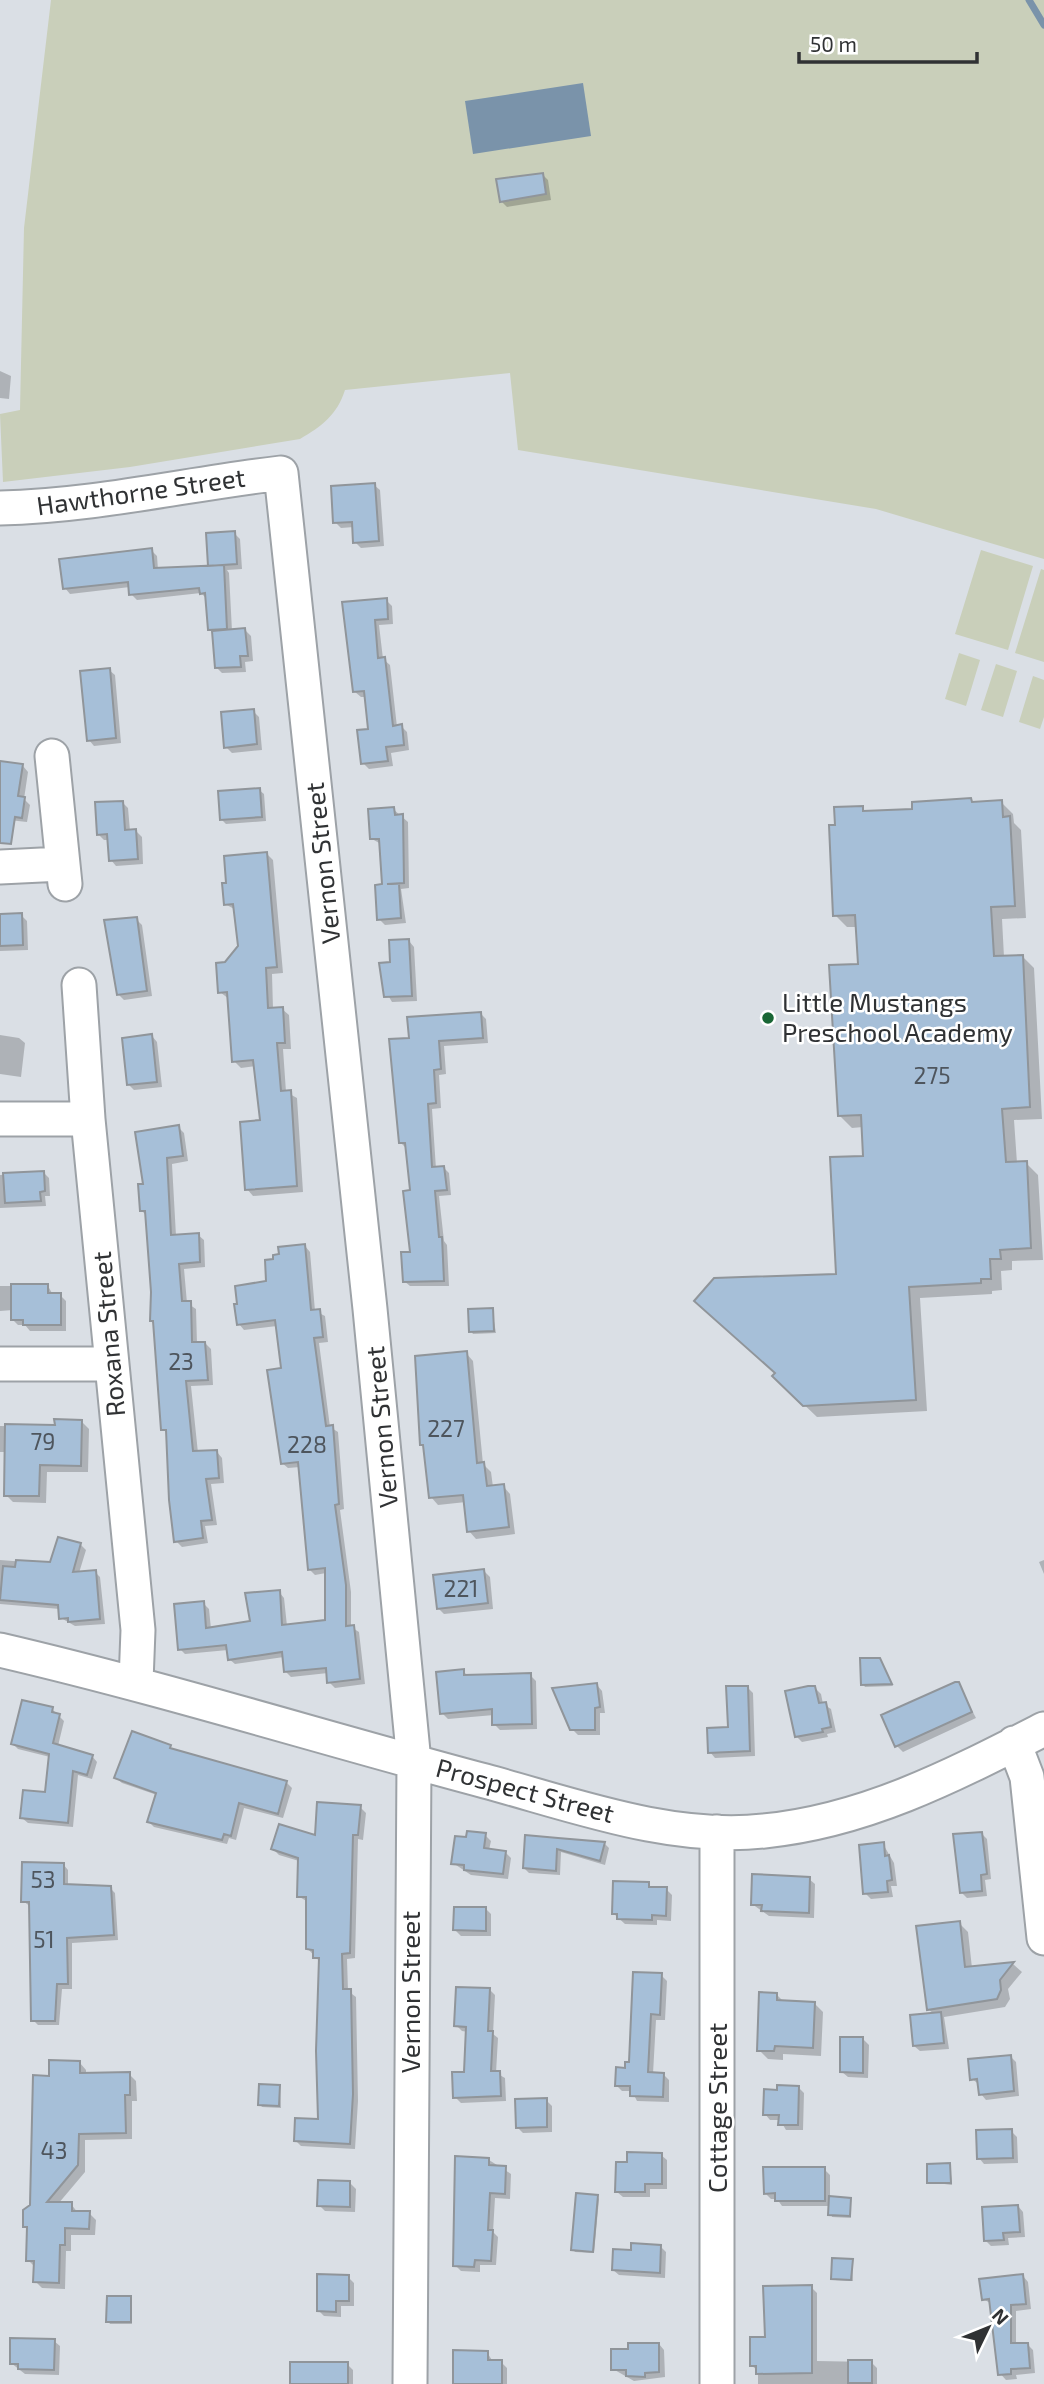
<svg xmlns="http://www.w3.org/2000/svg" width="1044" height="2384" font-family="'Exo 2',sans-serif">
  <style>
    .green { fill: #c9cfba }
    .water { fill: #7a93aa }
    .shadow { fill: #0003 }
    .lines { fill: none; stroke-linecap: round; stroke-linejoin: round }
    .stream { stroke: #7a93aa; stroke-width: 7 }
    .building { fill: #a6bfd8; stroke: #90959a; stroke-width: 2 }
    .minor-casing { stroke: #9da2a7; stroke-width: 37 }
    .minor { stroke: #fff; stroke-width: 33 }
    .poi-dot { fill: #196635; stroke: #fff; stroke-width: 2.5 }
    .labels { text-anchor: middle; stroke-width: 5; stroke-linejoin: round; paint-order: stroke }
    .number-label { font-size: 23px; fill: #4e555d }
    .street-label { font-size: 26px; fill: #303234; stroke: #fff }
    .poi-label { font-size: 26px; fill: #303234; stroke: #fff; text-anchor: start }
  </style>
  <rect width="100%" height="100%" fill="#dadfe5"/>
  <path class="green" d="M 51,0 L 1044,0 L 1044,559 L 876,509 L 518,450 L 510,373 L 345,390 C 337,415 322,426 300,439 L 130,467 L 3,482 L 0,414 L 20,410 L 24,228 Z
    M 981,550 L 1033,566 L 1008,650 L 955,634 Z
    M 1041,569 L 1044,570 L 1044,662 L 1015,653 Z
    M 959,653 L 980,660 L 966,706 L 945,699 Z
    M 996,664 L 1017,671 L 1003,717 L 981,710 Z
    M 1033,676 L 1044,680 L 1044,717 L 1040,729 L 1019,722 Z"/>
  <path class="water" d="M 583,83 L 591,136 L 473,154 L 465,101 Z"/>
  <path class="shadow" d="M 542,174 L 548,180 L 551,200 L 507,207 L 501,201 Z
    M 0,371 L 11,376 L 9,399 L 0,398 Z
    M 374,485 L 380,490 L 384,546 L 361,548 L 355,542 L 354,527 L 341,528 L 335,522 Z
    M 234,533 L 240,539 L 242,569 L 227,570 L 229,573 L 232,631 L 245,630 L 251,636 L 253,661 L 245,662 L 246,672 L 222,673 L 217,668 L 207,599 L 201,593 L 137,600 L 131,594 L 130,587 L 70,594 L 65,588 L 151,550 L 157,556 L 158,570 L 212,567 Z
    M 386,600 L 392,606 L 393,624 L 379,625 L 383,659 L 390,665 L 397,727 L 401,726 L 407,732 L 409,750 L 391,753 L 393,766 L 369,769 L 363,763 L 370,730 L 366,697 L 361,697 L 355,692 L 344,603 Z
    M 109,670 L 115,675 L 121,743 L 94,746 L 89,740 Z
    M 253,711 L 259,717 L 262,750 L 232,753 L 226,747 Z
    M 0,763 L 23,766 L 28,772 L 24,799 L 30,805 L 27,822 L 0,819 Z
    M 259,790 L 264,794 L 266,821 L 226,824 L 221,819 Z
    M 971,800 L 975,804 L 1001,802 L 1013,814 L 1014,823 L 1021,830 L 1026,918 L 1002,919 L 1004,957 L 1022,956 L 1034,968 L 1042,1119 L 1014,1120 L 1017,1163 L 1026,1163 L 1038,1175 L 1043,1260 L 1012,1261 L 1012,1270 L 1001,1271 L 1002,1290 L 992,1291 L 992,1294 L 920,1298 L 927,1411 L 817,1417 L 774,1376 L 838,1275 L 865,1157 L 863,1127 L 852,1128 L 840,1116 L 859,965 L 857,927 L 847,927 L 835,915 L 837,826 L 862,808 L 867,813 L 914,811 Z
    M 122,802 L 128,808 L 130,831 L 136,831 L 142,837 L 143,864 L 116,866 L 111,860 L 109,840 L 104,840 L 98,834 Z
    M 393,809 L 408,822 L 409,888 L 401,889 L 406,923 L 385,925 L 379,919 L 383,886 L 381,844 L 372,839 Z
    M 267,854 L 273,860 L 283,973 L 272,974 L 273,1009 L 282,1009 L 289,1015 L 291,1049 L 283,1049 L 286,1092 L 297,1098 L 303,1192 L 253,1196 L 247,1189 L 262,1122 L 256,1066 L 241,1068 L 234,1061 L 229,999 L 220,992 L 226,964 L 240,947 L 236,910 L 225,904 L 228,884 Z
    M 21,915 L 27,921 L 28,950 L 0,951 L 0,916 Z
    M 136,919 L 142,925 L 152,996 L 124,1000 L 118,994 Z
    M 409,941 L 414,947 L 417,1001 L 392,1002 L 382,985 L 381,965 L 392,964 Z
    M 481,1014 L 486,1019 L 488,1043 L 444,1046 L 446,1074 L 439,1075 L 441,1108 L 432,1109 L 436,1169 L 444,1168 L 449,1173 L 451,1195 L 439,1196 L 444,1241 L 447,1245 L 449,1286 L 410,1286 L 404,1281 L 412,1254 L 412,1192 L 407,1149 L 401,1143 L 411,1039 Z
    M 0,1035 L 19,1038 L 25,1043 L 21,1077 L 0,1074 Z
    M 152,1036 L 157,1042 L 162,1087 L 134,1090 L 128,1084 Z
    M 178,1127 L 184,1133 L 188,1161 L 172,1164 L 176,1236 L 198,1235 L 204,1240 L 205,1267 L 184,1269 L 187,1303 L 196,1309 L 197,1344 L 205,1343 L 211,1349 L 213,1385 L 191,1386 L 198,1453 L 217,1452 L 222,1458 L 224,1483 L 211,1484 L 217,1525 L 205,1526 L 208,1543 L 182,1547 L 176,1541 L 168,1434 L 163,1429 L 155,1325 L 151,1321 L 153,1292 L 147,1216 L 141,1210 L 145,1186 Z
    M 44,1173 L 49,1178 L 50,1196 L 45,1196 L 46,1206 L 0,1208 L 0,1175 Z
    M 305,1246 L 310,1252 L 315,1311 L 325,1316 L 328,1342 L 319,1343 L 330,1427 L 338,1432 L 344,1509 L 340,1510 L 351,1592 L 351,1627 L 359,1632 L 365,1684 L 335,1688 L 329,1682 L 328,1673 L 291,1677 L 285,1671 L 284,1657 L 235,1664 L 229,1659 L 228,1650 L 185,1654 L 180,1649 L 203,1603 L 209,1609 L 211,1629 L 252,1623 L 279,1592 L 284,1598 L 287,1626 L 327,1622 L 326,1573 L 315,1575 L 309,1569 L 300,1467 L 288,1468 L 282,1463 L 283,1370 L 277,1326 L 244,1330 L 239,1324 L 268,1283 L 275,1261 Z
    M 0,1286 L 48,1286 L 53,1295 L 60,1295 L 66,1301 L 66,1331 L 30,1331 L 25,1325 L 18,1325 L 13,1320 L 13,1310 L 0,1311 Z
    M 492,1310 L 496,1333 L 473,1334 L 471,1331 Z
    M 466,1353 L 473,1361 L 483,1464 L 491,1472 L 493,1487 L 503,1486 L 510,1494 L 515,1534 L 476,1539 L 469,1531 L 466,1502 L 438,1505 L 431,1497 L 425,1448 L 422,1444 Z
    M 81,1421 L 89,1429 L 88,1472 L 47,1472 L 46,1503 L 13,1502 L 6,1495 L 6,1452 L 0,1452 L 0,1426 L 56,1427 Z
    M 81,1545 L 86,1550 L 79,1573 L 95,1572 L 100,1577 L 105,1624 L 75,1626 L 61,1618 L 60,1609 L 0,1604 L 0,1560 L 52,1564 Z
    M 1044,1560 L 1044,1574 L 1039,1562 Z
    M 484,1571 L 490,1577 L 493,1609 L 444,1614 L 438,1608 Z
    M 880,1659 L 893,1686 L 865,1687 L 863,1684 Z
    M 463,1671 L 469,1677 L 530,1675 L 536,1681 L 537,1729 L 500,1730 L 494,1724 L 494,1715 L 448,1719 L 442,1713 Z
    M 958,1684 L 976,1718 L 903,1752 L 897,1746 Z
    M 597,1685 L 602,1691 L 605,1713 L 600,1713 L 600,1735 L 578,1735 L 572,1729 Z
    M 747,1687 L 753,1693 L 755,1756 L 715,1758 L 710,1752 L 729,1729 Z
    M 815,1688 L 821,1694 L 823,1704 L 831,1709 L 836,1732 L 827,1734 L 828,1737 L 802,1742 L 797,1737 Z
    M 52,1709 L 64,1721 L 58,1746 L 92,1756 L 97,1762 L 92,1779 L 78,1775 L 73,1827 L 28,1823 L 22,1818 L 46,1794 L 50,1757 L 18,1749 L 13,1744 Z
    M 133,1733 L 170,1747 L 176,1752 L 286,1782 L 292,1788 L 283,1818 L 244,1808 L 236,1840 L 229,1838 L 227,1844 L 154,1827 L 149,1822 L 157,1795 L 122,1783 L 116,1778 Z
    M 360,1807 L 366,1813 L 363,1840 L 358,1839 L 355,1958 L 347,1959 L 348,1991 L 356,1997 L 358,2101 L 355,2149 L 301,2146 L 295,2140 L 320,2121 L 321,1963 L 308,1949 L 308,1902 L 298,1896 L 299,1861 L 279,1855 L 273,1849 L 316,1837 Z
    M 981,1833 L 987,1839 L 991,1879 L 985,1880 L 987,1896 L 967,1898 L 961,1892 Z
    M 485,1835 L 491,1841 L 489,1850 L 505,1852 L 511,1858 L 508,1879 L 471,1875 L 453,1863 L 467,1839 Z
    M 527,1837 L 604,1843 L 609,1848 L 605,1865 L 561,1852 L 560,1875 L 529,1873 L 524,1868 Z
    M 883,1844 L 894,1863 L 897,1886 L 891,1886 L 893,1897 L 871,1899 L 865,1893 Z
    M 63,1864 L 68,1870 L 68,1886 L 110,1888 L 115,1893 L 118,1940 L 72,1943 L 72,1989 L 62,1989 L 59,2025 L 38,2025 L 33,2020 L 31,1907 L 23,1901 Z
    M 809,1879 L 815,1884 L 814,1918 L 769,1916 L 752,1904 Z
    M 648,1884 L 653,1889 L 666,1889 L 672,1895 L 671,1921 L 657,1920 L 657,1925 L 625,1924 L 614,1914 Z
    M 485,1908 L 491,1914 L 491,1936 L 461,1936 L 455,1930 Z
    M 959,1923 L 968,1932 L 972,1968 L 1013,1964 L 1022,1972 L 1008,1989 L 1010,1999 L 1005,2007 L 944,2017 L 949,2049 L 920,2051 L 914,2046 L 934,2014 L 928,2009 Z
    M 661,1975 L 667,1981 L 665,2020 L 656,2020 L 653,2074 L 663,2074 L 669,2080 L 669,2102 L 637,2101 L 632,2091 L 622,2091 L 616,2085 L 630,2064 Z
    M 489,1989 L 495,1995 L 493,2034 L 498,2038 L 496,2073 L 505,2078 L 506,2101 L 461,2103 L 455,2097 L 466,2073 L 468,2032 L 462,2031 L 456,2025 Z
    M 776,1994 L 784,2002 L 814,2003 L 823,2012 L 821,2056 L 783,2054 L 783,2060 L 768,2059 L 759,2050 Z
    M 863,2039 L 869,2045 L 868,2078 L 848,2077 L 842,2072 Z
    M 1010,2056 L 1016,2062 L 1019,2096 L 986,2100 L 981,2094 L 980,2085 L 972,2079 Z
    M 80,2063 L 86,2070 L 86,2075 L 129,2074 L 136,2081 L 137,2101 L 132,2101 L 132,2139 L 85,2140 L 85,2172 L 58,2204 L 71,2204 L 78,2213 L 89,2213 L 96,2220 L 95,2235 L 71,2235 L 71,2251 L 66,2251 L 65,2289 L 42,2288 L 35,2281 L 35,2267 L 28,2260 L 29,2230 L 24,2226 L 32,2206 L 50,2077 Z
    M 280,2087 L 281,2108 L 262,2107 L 260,2104 Z
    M 798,2087 L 804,2093 L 803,2130 L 786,2130 L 780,2120 L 770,2120 L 765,2114 L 779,2092 Z
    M 546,2100 L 552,2106 L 552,2132 L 523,2133 L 517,2127 Z
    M 1011,2131 L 1017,2137 L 1018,2163 L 984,2164 L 979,2158 Z
    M 661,2155 L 667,2160 L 667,2189 L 650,2189 L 650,2197 L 623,2197 L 617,2192 L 629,2163 Z
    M 489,2160 L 511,2174 L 510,2199 L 495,2198 L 493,2232 L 498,2237 L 496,2265 L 480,2265 L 480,2272 L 461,2271 L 455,2265 Z
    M 950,2165 L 952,2185 L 929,2182 Z
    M 824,2169 L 830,2175 L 830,2198 L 850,2199 L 851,2218 L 832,2217 L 830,2206 L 782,2206 L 777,2199 L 771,2199 L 765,2193 Z
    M 350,2183 L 356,2189 L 355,2212 L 325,2211 L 319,2205 Z
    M 597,2196 L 599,2199 L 594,2253 L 575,2252 L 573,2249 Z
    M 1018,2206 L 1023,2212 L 1025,2237 L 1008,2238 L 1009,2245 L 991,2246 L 985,2240 Z
    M 660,2246 L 666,2252 L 665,2278 L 619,2275 L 613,2270 L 632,2252 Z
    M 852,2261 L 853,2281 L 835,2280 L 832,2278 Z
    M 1023,2276 L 1028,2282 L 1031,2309 L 1016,2311 L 1016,2344 L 1027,2344 L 1033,2350 L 1035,2373 L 1016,2375 L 1017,2379 L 1006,2380 L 997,2370 L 992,2304 L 983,2299 Z
    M 348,2277 L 354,2283 L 354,2306 L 341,2306 L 341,2317 L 324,2316 L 318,2310 Z
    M 811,2287 L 817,2293 L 817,2361 L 871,2362 L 877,2368 L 877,2384 L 758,2384 L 758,2371 L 751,2365 L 766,2339 Z
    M 130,2298 L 132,2324 L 110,2324 L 108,2321 Z
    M 54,2341 L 60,2346 L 59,2375 L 25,2374 L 11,2363 Z
    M 659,2344 L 664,2350 L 665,2377 L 634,2381 L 613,2369 L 629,2351 Z
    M 487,2352 L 493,2362 L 501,2362 L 507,2368 L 507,2384 L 454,2384 Z
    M 347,2364 L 353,2370 L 353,2384 L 291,2384 Z"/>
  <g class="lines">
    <path class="stream" d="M 1029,0 L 1044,25"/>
  </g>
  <path class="building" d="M 543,173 L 546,194 L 500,202 L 496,179 Z
    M 375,483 L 379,541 L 353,543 L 352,522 L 333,523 L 331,486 Z
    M 235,531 L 237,564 L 208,566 L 206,533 Z
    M 152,548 L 154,568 L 224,565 L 227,629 L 208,630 L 205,593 L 200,594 L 199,588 L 129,595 L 128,582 L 63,589 L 59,559 Z
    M 387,598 L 388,619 L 375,620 L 378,658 L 385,657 L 393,726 L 402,724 L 404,745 L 386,747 L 388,761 L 361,764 L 357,730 L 368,729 L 364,691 L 353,692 L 342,602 Z
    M 245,628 L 248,656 L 240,656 L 241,667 L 215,668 L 212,631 Z
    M 110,668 L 116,738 L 87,741 L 80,671 Z
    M 254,709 L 257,744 L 224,748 L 221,712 Z
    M 0,761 L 23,764 L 18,796 L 25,797 L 22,818 L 15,817 L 11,844 L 0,843 Z
    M 260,788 L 262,817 L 220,820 L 218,791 Z
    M 971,798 L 972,802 L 1002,800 L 1003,817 L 1010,816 L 1015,906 L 991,907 L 994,956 L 1023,955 L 1030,1107 L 1002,1109 L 1006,1162 L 1027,1161 L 1031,1248 L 1000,1250 L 1001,1259 L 990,1259 L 991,1279 L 981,1279 L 981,1283 L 909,1287 L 916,1400 L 803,1406 L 772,1376 L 775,1373 L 694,1301 L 714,1278 L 836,1274 L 830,1157 L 863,1156 L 861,1115 L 838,1116 L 829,965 L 858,964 L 855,915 L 833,916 L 829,825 L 835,825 L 834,807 L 863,806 L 863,811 L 912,809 L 912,802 Z
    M 123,801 L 125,830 L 136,829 L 138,859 L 109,861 L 107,834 L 97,835 L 95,802 Z
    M 394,807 L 395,815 L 403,814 L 404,883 L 387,884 L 399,884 L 401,918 L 377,920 L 375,885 L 382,884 L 379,839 L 370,839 L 368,809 Z
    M 267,852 L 277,967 L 266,968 L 268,1008 L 283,1007 L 285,1043 L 277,1043 L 281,1091 L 291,1090 L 297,1186 L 245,1190 L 240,1122 L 260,1120 L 253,1060 L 232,1062 L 227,992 L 218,993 L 216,963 L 225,962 L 238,946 L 233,904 L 224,905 L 222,883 L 226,883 L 224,856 Z
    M 22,913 L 23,945 L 0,946 L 0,914 Z
    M 137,917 L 147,991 L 117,995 L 104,920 Z
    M 409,939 L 412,996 L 384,997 L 379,963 L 390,962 L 389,940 Z
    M 481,1012 L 483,1038 L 439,1041 L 441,1069 L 434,1070 L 436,1103 L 428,1104 L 432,1167 L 444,1166 L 447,1190 L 435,1191 L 439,1237 L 442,1237 L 444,1281 L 403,1282 L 401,1252 L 410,1252 L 403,1191 L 410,1190 L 405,1143 L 399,1143 L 389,1039 L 409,1038 L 407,1017 Z
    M 152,1034 L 157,1082 L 127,1085 L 122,1038 Z
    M 179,1125 L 183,1156 L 167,1158 L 171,1235 L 199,1233 L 200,1262 L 179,1264 L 182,1301 L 191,1301 L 192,1342 L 205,1342 L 208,1380 L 186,1381 L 193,1451 L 217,1450 L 219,1478 L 206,1479 L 212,1520 L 201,1521 L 203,1538 L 174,1542 L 169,1500 L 166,1430 L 161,1430 L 153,1321 L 150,1321 L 151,1292 L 145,1211 L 140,1211 L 138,1184 L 143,1184 L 135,1132 Z
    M 44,1171 L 45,1191 L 40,1192 L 41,1201 L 5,1203 L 3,1173 Z
    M 305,1244 L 311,1310 L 320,1309 L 323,1337 L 314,1338 L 326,1426 L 333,1425 L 339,1504 L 335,1505 L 346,1585 L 346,1626 L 354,1625 L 360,1679 L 327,1683 L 326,1668 L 284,1672 L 282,1652 L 228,1660 L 226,1645 L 178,1650 L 174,1604 L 204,1601 L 206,1628 L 250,1621 L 245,1593 L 280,1590 L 282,1625 L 325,1620 L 325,1568 L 308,1570 L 298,1462 L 281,1464 L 267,1370 L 281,1368 L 275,1320 L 237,1325 L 234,1304 L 237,1304 L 235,1286 L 266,1281 L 265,1260 L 273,1259 L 273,1255 L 279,1254 L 278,1247 Z
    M 11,1284 L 48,1284 L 48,1293 L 61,1293 L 61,1325 L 23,1325 L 23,1320 L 11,1320 Z
    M 493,1308 L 494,1331 L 469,1332 L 468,1309 Z
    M 467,1351 L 477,1463 L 484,1462 L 487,1486 L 504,1484 L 509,1527 L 467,1532 L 463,1495 L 429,1498 L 423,1445 L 420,1445 L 415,1356 Z
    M 54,1419 L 82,1420 L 81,1466 L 40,1465 L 39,1496 L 4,1496 L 5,1424 L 55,1425 Z
    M 58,1537 L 81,1543 L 73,1572 L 96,1570 L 100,1619 L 68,1622 L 68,1618 L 59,1619 L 58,1605 L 0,1600 L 3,1566 L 15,1567 L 16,1560 L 50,1562 Z
    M 484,1569 L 488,1603 L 437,1609 L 433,1575 Z
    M 860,1658 L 880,1658 L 892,1684 L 861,1685 Z
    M 464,1669 L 464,1675 L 531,1673 L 532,1724 L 492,1725 L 492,1709 L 440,1714 L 436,1672 Z
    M 955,1682 L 959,1682 L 972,1712 L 895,1747 L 881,1715 Z
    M 597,1683 L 600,1707 L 595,1708 L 595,1730 L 570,1730 L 552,1688 Z
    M 726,1686 L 748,1686 L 750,1751 L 708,1753 L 707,1728 L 728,1727 Z
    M 808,1686 L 815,1686 L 819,1703 L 826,1702 L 831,1727 L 822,1729 L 823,1732 L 795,1737 L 785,1691 Z
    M 22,1700 L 53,1707 L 52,1712 L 60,1714 L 53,1743 L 93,1755 L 87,1775 L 73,1771 L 68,1823 L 20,1818 L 23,1790 L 45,1792 L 49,1754 L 11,1744 Z
    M 132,1731 L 171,1745 L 170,1748 L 287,1781 L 278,1814 L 239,1803 L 231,1836 L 224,1834 L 222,1840 L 147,1822 L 156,1793 L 114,1778 Z
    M 317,1802 L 361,1805 L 358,1835 L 353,1835 L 350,1953 L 342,1954 L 343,1989 L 351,1989 L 353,2094 L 350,2144 L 294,2141 L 295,2118 L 318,2119 L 316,2051 L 319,1958 L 313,1958 L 313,1950 L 306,1949 L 306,1897 L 297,1897 L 298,1858 L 271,1849 L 279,1824 L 315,1835 Z
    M 467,1831 L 486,1833 L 484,1848 L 506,1851 L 503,1874 L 464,1870 L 464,1865 L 451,1864 L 455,1836 L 466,1837 Z
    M 982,1832 L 987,1874 L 981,1875 L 982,1891 L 960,1893 L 953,1834 Z
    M 525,1835 L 558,1838 L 605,1842 L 600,1861 L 557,1849 L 556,1871 L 523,1868 Z
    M 884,1842 L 885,1856 L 889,1855 L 892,1880 L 887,1881 L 888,1892 L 863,1894 L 859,1845 Z
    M 22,1862 L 64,1863 L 64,1884 L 111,1886 L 114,1935 L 67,1938 L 68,1984 L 57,1984 L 55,2021 L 31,2021 L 29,1902 L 21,1902 Z
    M 752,1874 L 810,1877 L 809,1913 L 761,1911 L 762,1905 L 751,1905 Z
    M 613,1881 L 649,1882 L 649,1887 L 667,1887 L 666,1916 L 652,1915 L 652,1920 L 617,1919 L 617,1914 L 612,1914 Z
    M 454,1907 L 486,1907 L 486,1931 L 453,1930 Z
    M 960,1921 L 965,1967 L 1014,1962 L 1000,1980 L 1001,1990 L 997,1999 L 927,2010 L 916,1926 Z
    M 633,1972 L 662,1973 L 660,2015 L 651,2014 L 648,2072 L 664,2073 L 663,2097 L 630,2096 L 630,2086 L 615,2086 L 616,2067 L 625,2068 L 625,2062 L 629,2062 Z
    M 456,1987 L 490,1988 L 488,2031 L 493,2031 L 491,2071 L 500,2071 L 501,2096 L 453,2098 L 452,2072 L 464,2072 L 466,2027 L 454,2026 Z
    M 759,1992 L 777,1993 L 777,2000 L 815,2002 L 813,2048 L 775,2046 L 774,2051 L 757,2051 Z
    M 941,2012 L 944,2043 L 913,2046 L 910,2015 Z
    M 840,2037 L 863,2037 L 863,2073 L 840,2072 Z
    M 1011,2055 L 1014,2091 L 979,2095 L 977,2079 L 970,2080 L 968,2059 Z
    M 49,2060 L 80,2061 L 80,2073 L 130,2072 L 130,2095 L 125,2095 L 126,2133 L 79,2134 L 78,2165 L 47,2202 L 72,2202 L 72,2211 L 90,2211 L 89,2229 L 65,2228 L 65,2245 L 60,2245 L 59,2283 L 33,2282 L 34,2261 L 26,2261 L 27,2227 L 23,2227 L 23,2210 L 30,2205 L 33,2075 L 49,2076 Z
    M 259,2084 L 280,2085 L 279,2106 L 258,2105 Z
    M 777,2085 L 799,2086 L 798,2125 L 778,2125 L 779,2115 L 763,2115 L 764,2089 L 777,2090 Z
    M 547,2098 L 547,2127 L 516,2128 L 515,2099 Z
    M 1012,2129 L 1013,2158 L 977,2159 L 976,2130 Z
    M 627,2152 L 662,2153 L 662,2184 L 645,2184 L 645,2192 L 615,2192 L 616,2162 L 627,2162 Z
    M 455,2156 L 489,2158 L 489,2165 L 506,2166 L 505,2194 L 490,2193 L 488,2230 L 493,2230 L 491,2261 L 475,2260 L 474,2267 L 453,2266 Z
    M 950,2163 L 951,2183 L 927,2183 L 927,2164 Z
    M 763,2167 L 825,2167 L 825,2201 L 775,2201 L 775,2193 L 764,2194 Z
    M 318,2180 L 350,2181 L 350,2207 L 317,2206 Z
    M 576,2193 L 598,2195 L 593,2252 L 571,2250 Z
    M 829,2196 L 851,2198 L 850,2216 L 828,2215 Z
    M 1018,2205 L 1020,2232 L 1003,2233 L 1004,2240 L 984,2241 L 982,2207 Z
    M 631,2243 L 661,2245 L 660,2273 L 612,2270 L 613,2249 L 631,2250 Z
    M 832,2258 L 853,2259 L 851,2280 L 831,2279 Z
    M 317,2274 L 349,2275 L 349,2301 L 336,2301 L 336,2312 L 317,2311 Z
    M 1023,2274 L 1026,2304 L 1011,2305 L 1011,2343 L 1028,2343 L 1030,2368 L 1011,2369 L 1011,2374 L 998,2375 L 989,2299 L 982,2300 L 979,2279 Z
    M 812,2285 L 812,2373 L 756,2374 L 756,2366 L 750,2366 L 750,2337 L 765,2337 L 763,2286 Z
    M 107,2296 L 131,2296 L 131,2322 L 106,2322 Z
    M 10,2338 L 55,2339 L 54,2370 L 18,2369 L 18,2364 L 10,2364 Z
    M 628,2343 L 659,2343 L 659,2372 L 645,2373 L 645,2377 L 626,2376 L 626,2370 L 611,2370 L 611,2349 L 628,2349 Z
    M 453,2350 L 488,2351 L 488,2360 L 502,2360 L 502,2384 L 453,2384 Z
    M 848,2360 L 872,2360 L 872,2383 L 848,2383 Z
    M 290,2362 L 348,2362 L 348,2384 L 290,2384 Z"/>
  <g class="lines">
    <defs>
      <path id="minor" d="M 0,508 C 95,506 187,484 281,473 L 370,1309 L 414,1762 L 410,2384
        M 52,756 L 65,884
        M 0,867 L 62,864
        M 79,985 L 88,1119 L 138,1630 L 136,1682
        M 0,1119 L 88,1119
        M 0,1364 L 112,1364
        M 0,1650 C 163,1688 323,1738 485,1781 C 574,1805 670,1841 764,1831 C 866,1821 954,1775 1044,1729
        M 1014,1743 L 1027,1777 L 1044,1938
        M 717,1832 L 717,2384"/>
    </defs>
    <use href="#minor" class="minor-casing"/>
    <use href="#minor" class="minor"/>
  </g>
  <circle class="poi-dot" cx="768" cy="1018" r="7"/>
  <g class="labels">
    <g class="number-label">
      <text x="932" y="1084">275</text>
      <text x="181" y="1370">23</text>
      <text x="446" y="1437">227</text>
      <text x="43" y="1450">79</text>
      <text x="307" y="1453">228</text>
      <text x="461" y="1597">221</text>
      <text x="43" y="1888">53</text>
      <text x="44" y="1948">51</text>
      <text x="54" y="2159">43</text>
    </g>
    <g class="street-label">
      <text transform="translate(141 492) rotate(-8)" y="9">Hawthorne Street</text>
      <text transform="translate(323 863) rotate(-96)" y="9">Vernon Street</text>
      <text transform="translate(109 1334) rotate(-95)" y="9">Roxana Street</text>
      <text transform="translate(382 1427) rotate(-95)" y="9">Vernon Street</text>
      <text transform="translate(525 1791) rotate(15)" y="9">Prospect Street</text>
      <text transform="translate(411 1992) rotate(-90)" y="9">Vernon Street</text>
      <text transform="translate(718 2108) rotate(-90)" y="9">Cottage Street</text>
    </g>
    <g class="poi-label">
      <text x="782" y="1012">Little Mustangs<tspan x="782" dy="30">Preschool Academy</tspan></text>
    </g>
  </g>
  <g transform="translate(988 2328) rotate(47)" stroke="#ffffff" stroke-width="5" paint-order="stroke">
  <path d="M0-5L12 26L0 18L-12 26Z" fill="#303234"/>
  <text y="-10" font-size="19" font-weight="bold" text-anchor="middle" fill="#303234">N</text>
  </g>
  <path d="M799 52v10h178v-10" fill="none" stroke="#303234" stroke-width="3.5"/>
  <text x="810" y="52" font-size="21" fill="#303234" stroke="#ffffff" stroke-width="5" paint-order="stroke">50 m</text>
</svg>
